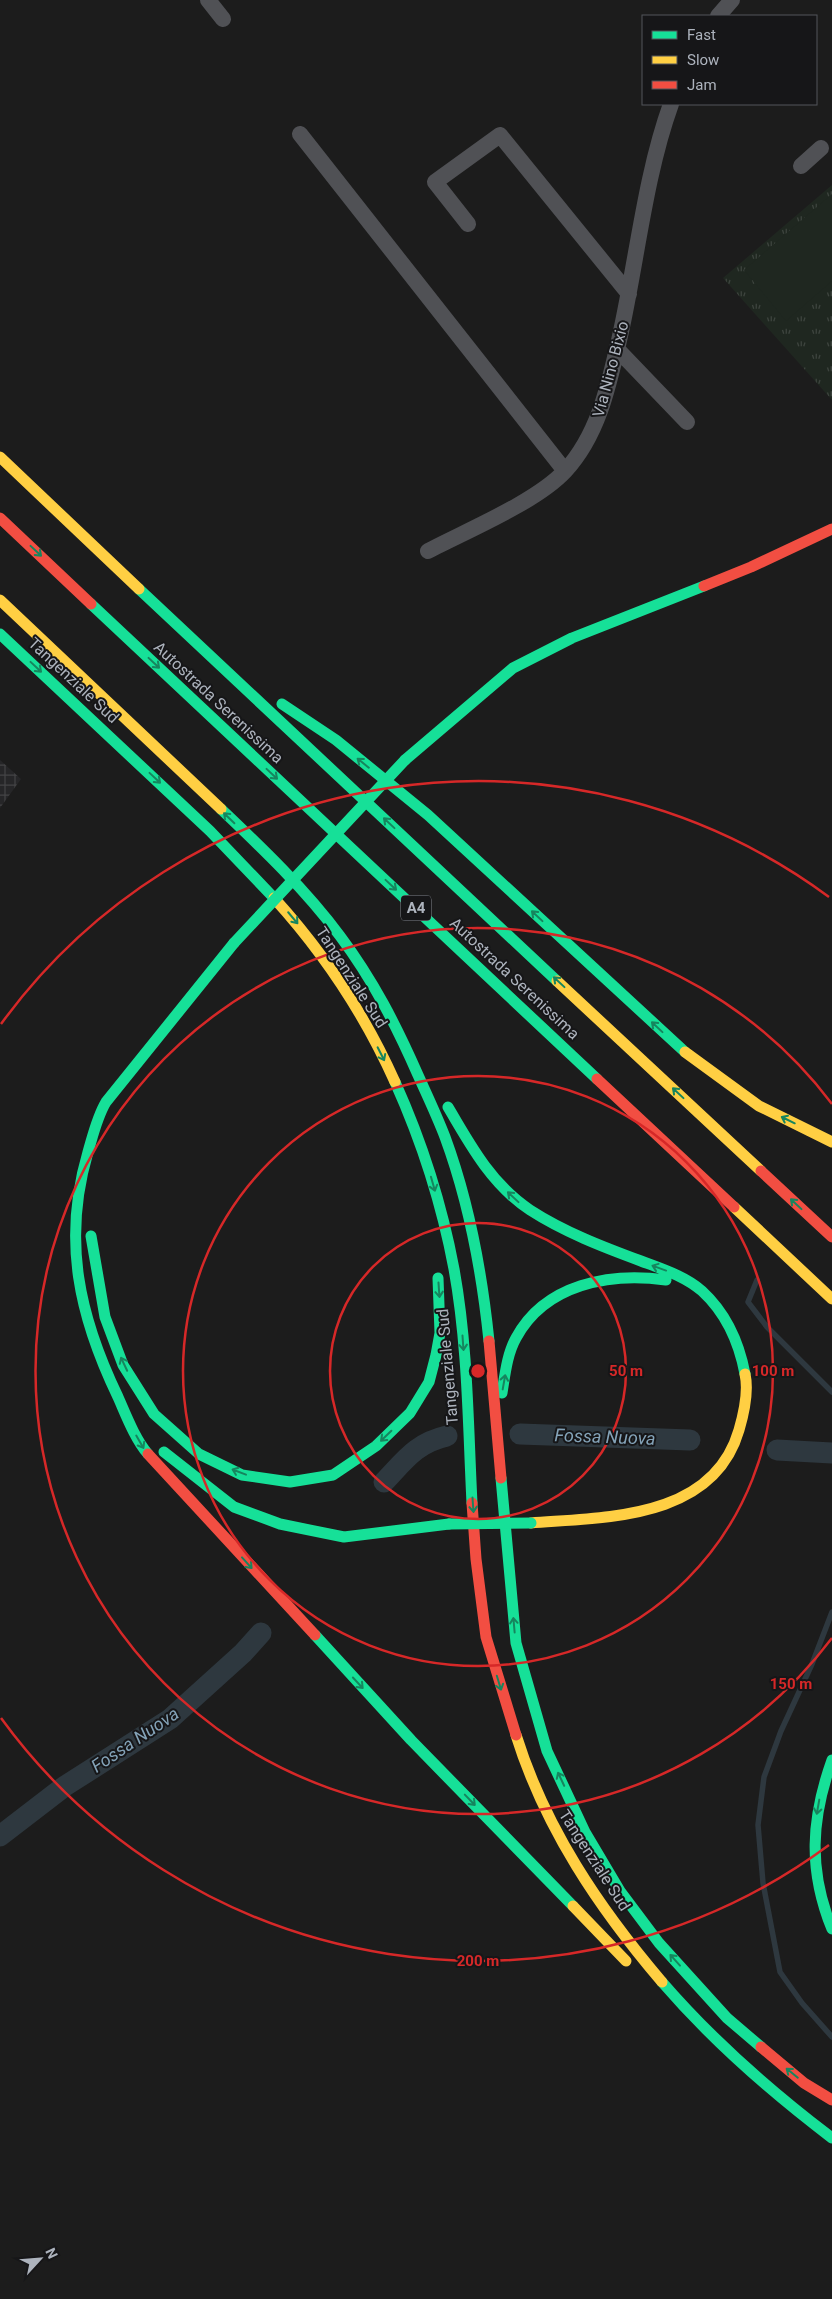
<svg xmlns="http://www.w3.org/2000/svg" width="832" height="2299" font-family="Roboto,sans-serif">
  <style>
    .industrial { fill: url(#industrial-grid) }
    .grass { fill: url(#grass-tufts) }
    .pitch { fill: #1f2720 }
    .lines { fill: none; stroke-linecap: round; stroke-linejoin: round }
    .stream { stroke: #2e383f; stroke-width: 5.5 }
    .canal { stroke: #2e383f; stroke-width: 21 }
    .street { stroke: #505155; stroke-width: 16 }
    .fast { stroke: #16e098; stroke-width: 11 }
    .slow { stroke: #ffcf43; stroke-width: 11 }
    .jam { stroke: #f24e42; stroke-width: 11 }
    .fast-bridge { stroke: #16e098; stroke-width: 11 }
    .oneway { stroke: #16855e }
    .ring { fill: none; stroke: #d62828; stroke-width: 2.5 }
    .labels { text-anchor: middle; stroke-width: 4; stroke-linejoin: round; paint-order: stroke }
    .shield { fill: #161618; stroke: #80848c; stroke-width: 1 }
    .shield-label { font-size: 15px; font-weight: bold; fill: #adb3bd }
    .street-label { font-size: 16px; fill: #adb3bd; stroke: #161618 }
    .water-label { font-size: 18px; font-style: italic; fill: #84a3b8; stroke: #161618 }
    .centre { fill: #d62828; stroke: #161618; stroke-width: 2.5 }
    .ring-label { font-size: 15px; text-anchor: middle; font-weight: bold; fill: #d62828; stroke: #161618; stroke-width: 4; stroke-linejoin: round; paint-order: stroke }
  </style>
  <defs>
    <pattern id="industrial-grid" width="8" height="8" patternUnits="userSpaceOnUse" patternTransform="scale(1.25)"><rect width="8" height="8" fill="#262628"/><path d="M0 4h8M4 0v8" fill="none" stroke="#434345"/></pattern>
    <pattern id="grass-tufts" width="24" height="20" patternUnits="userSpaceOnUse" patternTransform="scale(1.25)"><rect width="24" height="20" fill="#1f2720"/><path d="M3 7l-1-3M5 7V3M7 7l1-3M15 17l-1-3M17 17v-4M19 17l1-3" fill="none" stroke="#3d443e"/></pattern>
  </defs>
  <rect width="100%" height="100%" fill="#1c1c1c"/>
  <path class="industrial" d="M 0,760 L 21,779 L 0,808 Z"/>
  <path class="grass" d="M 832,185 L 832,400 L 723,278 Z"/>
  <path class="pitch" d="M 832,194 L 832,281 L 786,321 L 744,270 Z"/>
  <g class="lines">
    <path class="stream" d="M 757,1280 L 748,1302 L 767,1327 L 832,1392
      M 832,1612 L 812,1664 L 781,1731 L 764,1777 L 758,1825 L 763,1883 L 780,1972 L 802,2003 L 832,2037"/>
    <path class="canal" d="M 520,1434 L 690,1440
      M 777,1450 L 832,1453
      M 384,1482 C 405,1460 416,1443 447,1436
      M 0,1836 L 65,1786 L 170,1719 L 243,1653 L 261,1633"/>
    <path class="street" d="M 208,0 L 223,19
      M 718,16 L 732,0
      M 300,134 L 565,471
      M 801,166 L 821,148
      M 468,224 L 435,182 L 500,135 L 629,294
      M 617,349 L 687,422
      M 428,551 C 468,530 536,502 565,471 C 599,434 609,384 620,336 C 637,260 645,176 671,104"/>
    <path class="fast" d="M 139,589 L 557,981
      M 91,604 L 597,1079
      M 0,634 L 210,831 L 274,898
      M 282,704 L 336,740 L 428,815 L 685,1052
      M 405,760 L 513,668 L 572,638 L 704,586
      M 221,809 C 263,849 305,889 340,936 C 373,980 396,1025 418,1075 C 427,1095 437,1116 445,1137 C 469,1202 482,1273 489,1341
      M 395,1082 C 422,1142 442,1205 454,1269 C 468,1346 468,1425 472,1503
      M 448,1107 C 470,1145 492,1185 530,1210 C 564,1232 603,1247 641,1261 C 662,1269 685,1276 702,1291 C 727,1314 739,1342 745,1374
      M 91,1236 L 105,1317 L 123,1365 L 154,1414 L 199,1454 L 242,1475 L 290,1482 L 333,1475 L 376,1446 L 410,1413 L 429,1382 L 436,1355 L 440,1333 L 438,1278
      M 502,1393 C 505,1375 507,1354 516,1338 C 545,1284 610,1272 666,1280
      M 164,1452 L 234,1507 L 280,1524 L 344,1537 L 449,1524
      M 148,1454 C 135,1439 126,1415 118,1397 C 79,1316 62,1240 88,1152 C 93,1135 97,1117 106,1102 L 234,943
      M 501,1478 L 516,1643 L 547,1751 L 585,1832 L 620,1891 L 659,1943 L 727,2018 L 761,2047
      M 315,1635 L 411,1740 L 573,1906
      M 832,1760 C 811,1819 808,1870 832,1929
      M 662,1982 C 713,2041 770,2091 832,2138"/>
    <path class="slow" d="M 0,457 L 139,589
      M 0,600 L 221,809
      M 274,898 C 323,952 365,1015 395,1082
      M 557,981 L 761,1171
      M 685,1052 L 759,1106 L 832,1142
      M 734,1207 L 832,1299
      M 531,1523 C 605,1517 713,1520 739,1430 C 744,1413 749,1392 745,1374
      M 516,1735 C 545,1828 599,1908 662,1982
      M 573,1906 L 626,1961"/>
    <path class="jam" d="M 0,518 L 91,604
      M 704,586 L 751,567 L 832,529
      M 597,1079 L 734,1207
      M 761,1171 L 832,1237
      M 489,1341 L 501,1478
      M 148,1454 L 315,1635
      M 472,1503 L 476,1559 L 486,1637 L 516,1735
      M 761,2047 L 804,2083 L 832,2100"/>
    <path class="fast-bridge" d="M 234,943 L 405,760
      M 449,1524 L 531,1523"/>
  </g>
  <defs><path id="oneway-shaft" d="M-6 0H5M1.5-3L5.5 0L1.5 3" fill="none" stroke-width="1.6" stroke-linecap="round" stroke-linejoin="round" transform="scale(1.25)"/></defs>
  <g class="oneway">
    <use href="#oneway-shaft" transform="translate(36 551) rotate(43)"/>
    <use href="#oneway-shaft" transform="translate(154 663) rotate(43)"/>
    <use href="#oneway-shaft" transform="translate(36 667) rotate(43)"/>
    <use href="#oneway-shaft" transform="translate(363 763) rotate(-141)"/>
    <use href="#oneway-shaft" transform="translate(272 774) rotate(43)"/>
    <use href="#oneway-shaft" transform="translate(155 778) rotate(43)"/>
    <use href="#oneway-shaft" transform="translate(229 818) rotate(-136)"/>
    <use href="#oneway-shaft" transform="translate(389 823) rotate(-137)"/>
    <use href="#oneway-shaft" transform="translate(391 885) rotate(43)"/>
    <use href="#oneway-shaft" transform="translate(537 916) rotate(-137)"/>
    <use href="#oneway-shaft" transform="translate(293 918) rotate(50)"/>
    <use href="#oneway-shaft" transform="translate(559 982) rotate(-137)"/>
    <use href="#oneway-shaft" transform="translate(657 1027) rotate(-137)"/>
    <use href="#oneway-shaft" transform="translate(381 1054) rotate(63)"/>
    <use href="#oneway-shaft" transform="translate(678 1093) rotate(-137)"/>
    <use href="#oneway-shaft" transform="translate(788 1120) rotate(-154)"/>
    <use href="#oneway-shaft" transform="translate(433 1184) rotate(74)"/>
    <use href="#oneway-shaft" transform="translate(513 1197) rotate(-137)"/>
    <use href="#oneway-shaft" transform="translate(796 1204) rotate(-137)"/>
    <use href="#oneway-shaft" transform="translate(659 1268) rotate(-160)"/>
    <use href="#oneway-shaft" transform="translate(439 1290) rotate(86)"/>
    <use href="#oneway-shaft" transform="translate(463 1343) rotate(86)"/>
    <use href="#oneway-shaft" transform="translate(124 1364) rotate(-115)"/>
    <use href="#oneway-shaft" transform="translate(504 1382) rotate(-80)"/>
    <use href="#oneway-shaft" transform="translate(386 1436) rotate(136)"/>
    <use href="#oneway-shaft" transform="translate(140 1442) rotate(60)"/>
    <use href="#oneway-shaft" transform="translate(239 1472) rotate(-159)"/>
    <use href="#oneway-shaft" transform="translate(473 1505) rotate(86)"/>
    <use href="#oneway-shaft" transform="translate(247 1563) rotate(48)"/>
    <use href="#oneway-shaft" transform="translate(514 1625) rotate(-95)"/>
    <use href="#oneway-shaft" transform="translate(358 1683) rotate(47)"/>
    <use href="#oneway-shaft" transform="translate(499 1683) rotate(73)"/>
    <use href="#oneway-shaft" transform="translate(561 1779) rotate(-115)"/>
    <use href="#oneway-shaft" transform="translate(470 1800) rotate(46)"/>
    <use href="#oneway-shaft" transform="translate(818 1807) rotate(100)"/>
    <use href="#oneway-shaft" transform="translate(675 1960) rotate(-132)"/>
    <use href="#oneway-shaft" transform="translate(792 2073) rotate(-141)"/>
  </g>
  <g class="ring">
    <circle cx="478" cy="1371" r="148"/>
    <circle cx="478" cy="1371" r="295"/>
    <path d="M832 1638A443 443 0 1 1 832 1104"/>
    <path d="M829 1845A590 590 0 0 1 1 1718M1 1024A590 590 0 0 1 829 897"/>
  </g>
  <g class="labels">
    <rect class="shield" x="401" y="895.5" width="30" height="25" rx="4"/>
    <g class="shield-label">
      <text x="416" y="913">A4</text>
    </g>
    <g class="street-label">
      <text transform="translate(610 369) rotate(-75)" y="6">Via Nino Bixio</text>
      <text transform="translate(74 680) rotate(43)" y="6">Tangenziale Sud</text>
      <text transform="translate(219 702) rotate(43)" y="6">Autostrada Serenissima</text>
      <text transform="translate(352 977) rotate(57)" y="6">Tangenziale Sud</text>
      <text transform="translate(515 978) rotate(43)" y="6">Autostrada Serenissima</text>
      <text transform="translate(447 1367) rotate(-95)" y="6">Tangenziale Sud</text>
      <text transform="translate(595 1860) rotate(57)" y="6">Tangenziale Sud</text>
    </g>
    <g class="water-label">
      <text transform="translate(605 1437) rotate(2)" y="6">Fossa Nuova</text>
      <text transform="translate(135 1740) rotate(-34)" y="6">Fossa Nuova</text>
    </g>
  </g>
  <circle cx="478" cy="1371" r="8" class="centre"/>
  <g class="ring-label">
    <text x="626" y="1376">50 m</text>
    <text x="773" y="1376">100 m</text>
    <text x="791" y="1689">150 m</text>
    <text x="478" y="1966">200 m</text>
  </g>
  <rect x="642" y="15" width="175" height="90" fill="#161618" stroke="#52555a"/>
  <rect x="652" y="31" width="25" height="8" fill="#16e098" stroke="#52555a"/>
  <text x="687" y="40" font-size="15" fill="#adb3bd">Fast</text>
  <rect x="652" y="56" width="25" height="8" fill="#ffcf43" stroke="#52555a"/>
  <text x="687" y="65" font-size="15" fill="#adb3bd">Slow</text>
  <rect x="652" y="81" width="25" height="8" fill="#f24e42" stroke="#52555a"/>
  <text x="687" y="90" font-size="15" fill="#adb3bd">Jam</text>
  <g transform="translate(40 2259) rotate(64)" stroke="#161618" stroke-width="4" paint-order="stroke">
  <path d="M0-4L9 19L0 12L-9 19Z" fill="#adb3bd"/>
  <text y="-8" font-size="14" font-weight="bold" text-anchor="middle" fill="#adb3bd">N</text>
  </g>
</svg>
